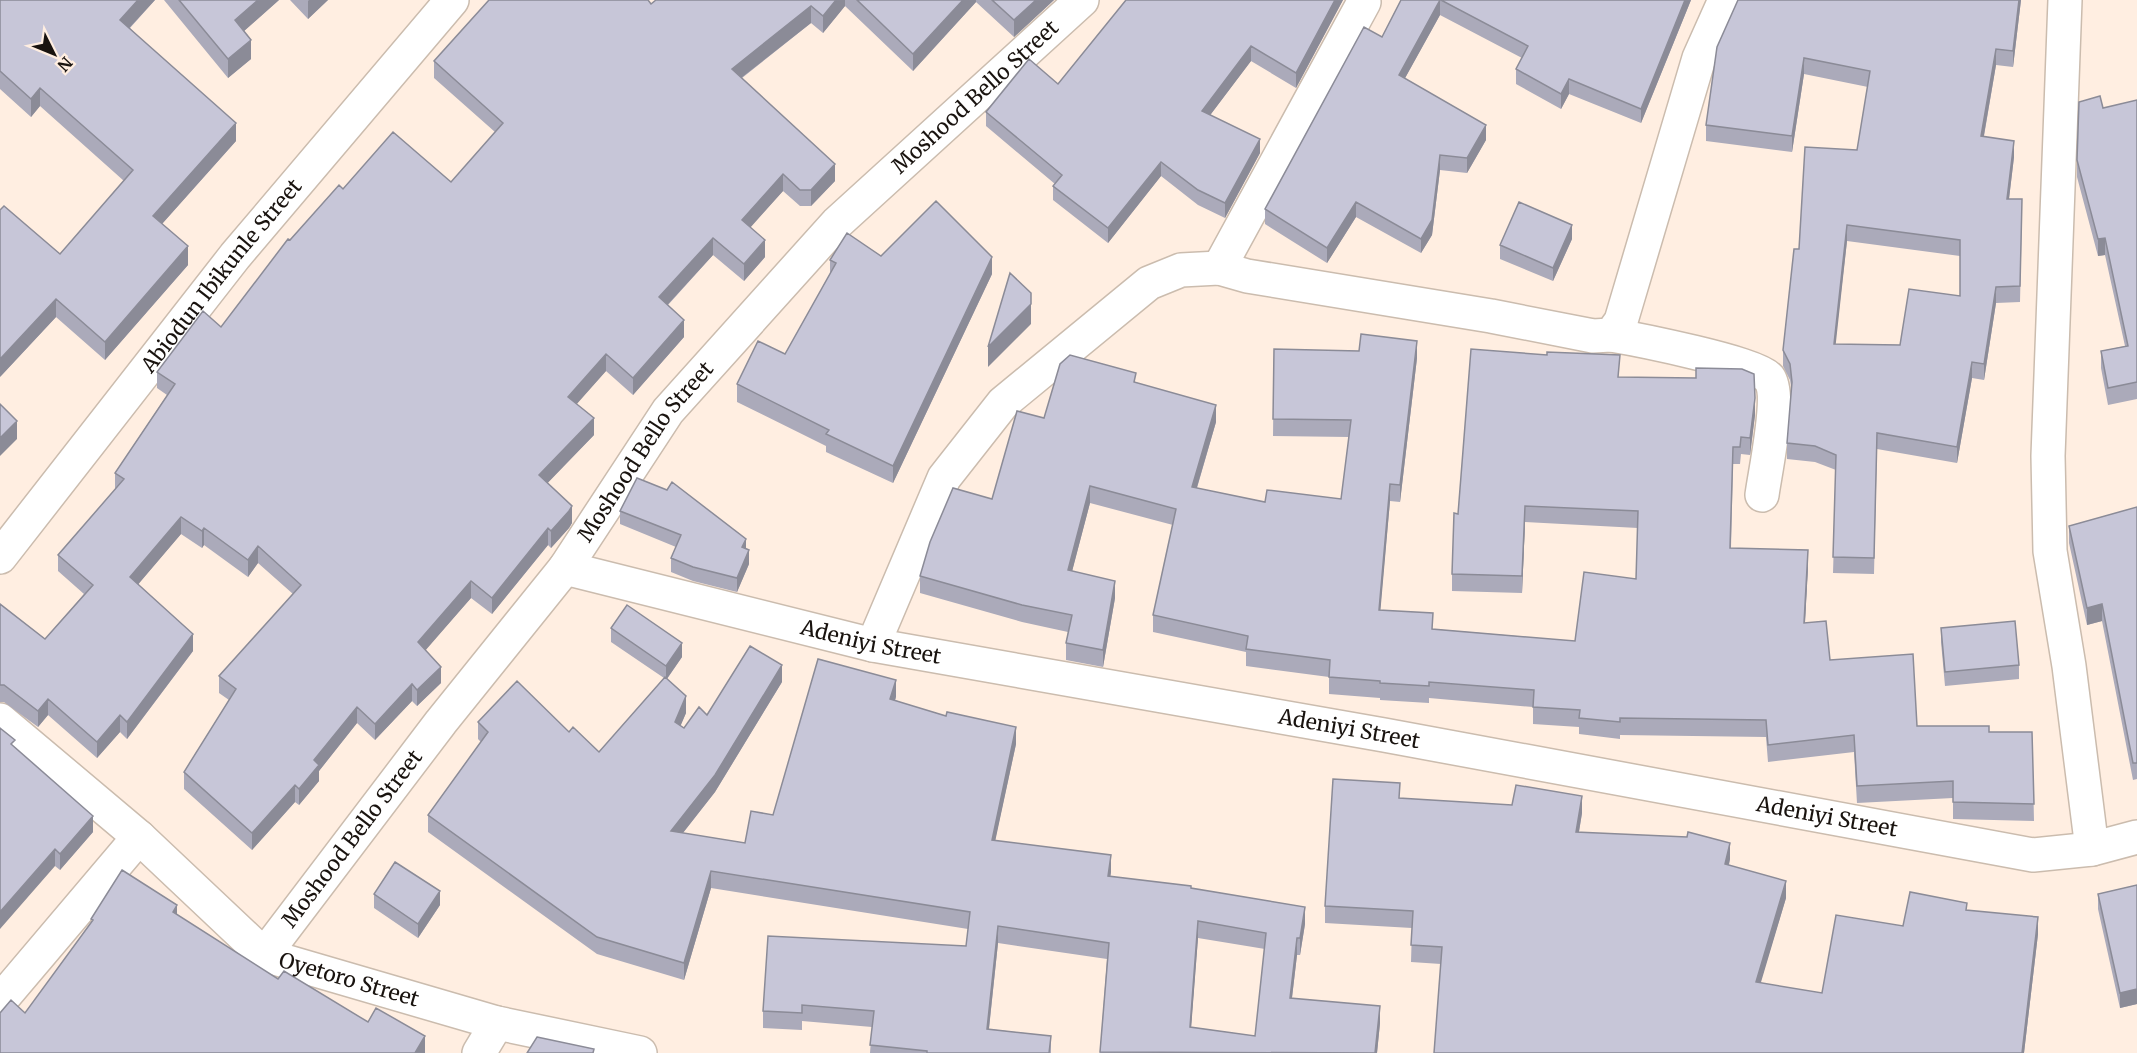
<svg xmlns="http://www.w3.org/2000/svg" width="2137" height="1053" font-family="Merriweather,serif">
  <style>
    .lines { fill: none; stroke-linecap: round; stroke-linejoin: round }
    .street-casing { stroke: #cbbcae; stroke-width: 36 }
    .street { stroke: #fff; stroke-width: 33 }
    .wall { fill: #abaaba; fill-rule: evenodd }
    .shaded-wall { fill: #8b8b97 }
    .building { fill: #c7c6d8; stroke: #8b8b97; stroke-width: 1.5; fill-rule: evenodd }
    .labels { text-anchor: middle; stroke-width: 4.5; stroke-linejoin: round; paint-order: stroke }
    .street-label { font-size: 21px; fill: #19130f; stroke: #ffeee1 }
  </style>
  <rect width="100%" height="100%" fill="#ffeee1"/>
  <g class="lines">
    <defs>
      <g id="street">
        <path d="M 2065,0 L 2048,456 L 2050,551 L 2069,666 L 2092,849"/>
        <path d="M 1219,268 L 1364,2"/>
        <path d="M 1611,335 C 1635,339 1757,363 1769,378 C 1782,395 1765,472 1762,495"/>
        <path id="s1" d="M 0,557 L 235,256 L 452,0"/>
        <path id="s2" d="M 565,568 L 873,645 L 1384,735 L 2033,855 L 2092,849 L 2137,837"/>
        <path d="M 873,645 L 944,478 L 1003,403 L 1149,283 L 1181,270 L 1219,268 L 1247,276 L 1491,316 L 1593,336 L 1611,335 L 1621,321 L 1699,58 L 1725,0"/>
        <path id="s3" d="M 0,720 L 139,837 L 264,955 L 497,1023 L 640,1053"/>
        <path id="s4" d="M 264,955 L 441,722 L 565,568 L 668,411 L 837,223 L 1082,0"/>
        <path d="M 0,1001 L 139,837"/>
        <path d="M 479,1053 L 497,1023"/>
      </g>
    </defs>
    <use href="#street" class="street-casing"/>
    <use href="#street" class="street"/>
  </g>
  <path class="wall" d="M 0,0 L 155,0 L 130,28 L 236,141 L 162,224 L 188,265 L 105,360 L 56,317 L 0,377 L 60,254 L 124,181 L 40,106 L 31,117 L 0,89 Z
    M 164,0 L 279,0 L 244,31 L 251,59 L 228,78 Z
    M 290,0 L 328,0 L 308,19 Z
    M 656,0 L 1054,0 L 1014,37 L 976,2 L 913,71 L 845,6 L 823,33 L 811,23 L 742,78 L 835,181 L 811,206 L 800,206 L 783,191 L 750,227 L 765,257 L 744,281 L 713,255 L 668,305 L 684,337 L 633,395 L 606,371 L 576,404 L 594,435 L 547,483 L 572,523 L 569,528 L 551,548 L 548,545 L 492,614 L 471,598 L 425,650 L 441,683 L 417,706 L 412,701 L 375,740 L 357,723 L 319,771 L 319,781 L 299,805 L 295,802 L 252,850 L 184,789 L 184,772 L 229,700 L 219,693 L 219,676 L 293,594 L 258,563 L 248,577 L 204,545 L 202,548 L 181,534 L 138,584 L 193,651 L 127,739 L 120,732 L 97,758 L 48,715 L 38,727 L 4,702 L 0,702 L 0,604 L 45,639 L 84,594 L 58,571 L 58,555 L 115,490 L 115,473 L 167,395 L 157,388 L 157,372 L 221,327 L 290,240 L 343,189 L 451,182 L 495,132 L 434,78 L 434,61 L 651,4 Z
    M 1126,0 L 1343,0 L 1296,88 L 1251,61 L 1210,115 L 1260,153 L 1225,218 L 1198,205 L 1161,176 L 1108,243 L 1053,200 L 1053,186 L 1055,184 L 986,126 L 986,112 L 1058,84 Z
    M 1401,0 L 1691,0 L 1641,123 L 1569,94 L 1561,109 L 1516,84 L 1516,69 L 1522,58 L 1440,15 L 1405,78 L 1486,140 L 1467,173 L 1440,170 L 1432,235 L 1421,253 L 1356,217 L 1327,263 L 1265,224 L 1265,209 L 1382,37 Z
    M 1738,0 L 2021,0 L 2013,67 L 1996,65 L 1984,136 L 2014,157 L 2009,199 L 2022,215 L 2020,302 L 1996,303 L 1984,380 L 1972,378 L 1957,463 L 1877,449 L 1874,574 L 1833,573 L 1836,470 L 1815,462 L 1787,459 L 1787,443 L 1792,392 L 1790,380 L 1783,366 L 1783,350 L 1799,249 L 1857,150 L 1868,87 L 1804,74 L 1792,152 L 1706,141 L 1706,125 ZM 1847,241 L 1960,256 L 1960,296 L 1900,345 L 1835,344 Z
    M 2137,100 L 2137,399 L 2108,405 L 2101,368 L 2101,351 L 2125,346 L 2105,255 L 2098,256 L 2077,177 L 2077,160 L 2103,108 Z
    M 1572,239 L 1553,281 L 1500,259 L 1500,245 Z
    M 881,256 L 992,274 L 893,483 L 826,452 L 826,446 L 737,402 L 737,384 L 785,354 L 830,274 L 830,260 Z
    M 1274,349 L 1417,358 L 1400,502 L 1390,501 L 1380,610 L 1433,629 L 1575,641 L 1636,579 L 1638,528 L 1525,522 L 1522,593 L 1452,591 L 1452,574 L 1458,514 L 1619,377 L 1755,415 L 1750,455 L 1741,454 L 1740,464 L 1733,464 L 1731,548 L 1808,567 L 1805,623 L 1830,660 L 1917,726 L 1989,732 L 2032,732 L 2034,821 L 1953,819 L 1953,798 L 1857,803 L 1854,752 L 1768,762 L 1766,737 L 1620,735 L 1620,739 L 1579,734 L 1579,727 L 1533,724 L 1533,707 L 1429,698 L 1429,703 L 1380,700 L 1380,698 L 1329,694 L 1329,677 L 1246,666 L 1246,652 L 1153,632 L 1153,615 L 1173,525 L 1090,503 L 1072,571 L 1115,598 L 1103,667 L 1066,660 L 1066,643 L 1068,632 L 1022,622 L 920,593 L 920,576 L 992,499 L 1044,418 L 1136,382 L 1216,422 L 1197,488 L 1265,502 L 1341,499 L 1349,437 L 1273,436 Z
    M 2137,507 L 2137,779 L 2133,780 L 2102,621 L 2087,625 L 2069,543 L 2069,526 Z
    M 620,511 L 746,549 L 749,564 L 737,592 L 693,581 L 671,572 L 671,558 L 676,547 L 620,524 Z
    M 611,628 L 682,657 L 667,679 L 686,713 L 680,726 L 684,728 L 707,715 L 782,682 L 715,792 L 683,833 L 745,843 L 773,815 L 896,697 L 895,700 L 1016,744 L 995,840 L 1111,872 L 1110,877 L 1191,888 L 1305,924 L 1300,955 L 1297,955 L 1292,998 L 1380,1023 L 1377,1053 L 1100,1053 L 1107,959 L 998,943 L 989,1029 L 1051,1036 L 1051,1053 L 870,1053 L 872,1027 L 802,1021 L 802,1030 L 763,1028 L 763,1011 L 966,946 L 968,929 L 711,888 L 684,980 L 597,954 L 428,832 L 428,815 L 481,742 L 478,739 L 478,722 L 569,732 L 599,752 L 664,678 L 611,642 ZM 1198,938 L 1265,949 L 1255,1036 L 1191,1027 Z
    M 1941,628 L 2019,665 L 2019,679 L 1945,686 L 1941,642 Z
    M 15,747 L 93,832 L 60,870 L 55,866 Z
    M 1400,798 L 1582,813 L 1579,832 L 1730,859 L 1729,865 L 1786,898 L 1760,983 L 1822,993 L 1903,926 L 1967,910 L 2038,934 L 2024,1053 L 1434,1053 L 1441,964 L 1411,962 L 1412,928 L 1325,923 L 1325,906 Z
    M 2137,885 L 2137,1004 L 2120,1008 L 2098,909 L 2098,894 Z
    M 374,894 L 440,905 L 418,938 L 374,908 Z"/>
  <path class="shaded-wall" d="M 138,0 L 155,0 L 120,38 L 120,20 Z
    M 258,0 L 279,0 L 235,39 L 235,20 Z
    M 309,0 L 328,0 L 308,19 L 308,1 Z
    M 836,0 L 845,0 L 845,6 L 823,33 L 823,16 Z
    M 963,0 L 976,0 L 976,2 L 913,71 L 913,54 Z
    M 1036,0 L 1054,0 L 1014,37 L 1014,20 Z
    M 1335,0 L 1343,0 L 1296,88 L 1296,73 Z
    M 1440,0 L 1440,15 L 1399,89 L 1399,75 Z
    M 1685,0 L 1691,0 L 1641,123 L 1641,109 Z
    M 2019,0 L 2021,0 L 2013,67 L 2013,51 Z
    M 811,6 L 811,23 L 732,85 L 732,69 Z
    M 251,40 L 251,59 L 228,78 L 228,59 Z
    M 1251,46 L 1251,61 L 1202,126 L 1202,111 Z
    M 1996,49 L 1996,65 L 1981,152 L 1981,136 Z
    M 1804,58 L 1804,74 L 1792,152 L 1792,136 Z
    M 1569,79 L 1569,94 L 1561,109 L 1561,94 Z
    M 40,88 L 40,106 L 31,117 L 31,99 Z
    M 236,123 L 236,141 L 153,234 L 153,216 Z
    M 1486,125 L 1486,140 L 1467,173 L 1467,158 Z
    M 1260,139 L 1260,153 L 1225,218 L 1225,203 Z
    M 2014,141 L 2014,157 L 2007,215 L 2007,199 Z
    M 1440,155 L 1440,170 L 1432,235 L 1421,253 L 1421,239 Z
    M 1161,162 L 1161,176 L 1108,243 L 1108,228 Z
    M 835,164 L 835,181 L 811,206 L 811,190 Z
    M 783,174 L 783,191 L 742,237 L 742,220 Z
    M 1356,202 L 1356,217 L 1327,263 L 1327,248 Z
    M 1572,225 L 1572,239 L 1553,281 L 1553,268 Z
    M 1847,225 L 1847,241 L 1834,360 L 1834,344 Z
    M 713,238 L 713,255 L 659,314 L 659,297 Z
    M 2105,238 L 2105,255 L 2098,256 L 2098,239 Z
    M 765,240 L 765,257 L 744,281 L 744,264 Z
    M 188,246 L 188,265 L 105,360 L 105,342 Z
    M 992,257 L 992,274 L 893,483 L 893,466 Z
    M 1996,287 L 1996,303 L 1984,380 L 1984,364 Z
    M 56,299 L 56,317 L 0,377 L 0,359 Z
    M 1031,304 L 1031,324 L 988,367 L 988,347 Z
    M 684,320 L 684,337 L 633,395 L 633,378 Z
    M 1417,341 L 1417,358 L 1400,502 L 1400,485 Z
    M 606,354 L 606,371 L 568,414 L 568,397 Z
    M 1972,362 L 1972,378 L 1957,463 L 1957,447 Z
    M 1755,398 L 1755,415 L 1750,455 L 1750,438 Z
    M 1216,405 L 1216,422 L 1192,504 L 1192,487 Z
    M 594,418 L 594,435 L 539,492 L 539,475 Z
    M 17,421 L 17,439 L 0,456 L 0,438 Z
    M 1390,484 L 1390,501 L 1379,627 L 1379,610 Z
    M 1090,486 L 1090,503 L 1068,587 L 1068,570 Z
    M 572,506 L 572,523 L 569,528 L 551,548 L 551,531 Z
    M 1525,506 L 1525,522 L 1522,593 L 1522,576 Z
    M 181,517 L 181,534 L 130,594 L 130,577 Z
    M 204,528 L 204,545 L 202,548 L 202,531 Z
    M 548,528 L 548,545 L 492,614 L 492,598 Z
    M 746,539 L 746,553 L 742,547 Z
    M 258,546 L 258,563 L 248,577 L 248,560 Z
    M 749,550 L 749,564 L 737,592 L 737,578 Z
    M 1808,550 L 1808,567 L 1804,640 L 1804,623 Z
    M 471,581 L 471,598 L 418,659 L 418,642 Z
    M 1115,581 L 1115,598 L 1103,667 L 1103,650 Z
    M 2102,604 L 2102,621 L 2087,625 L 2087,608 Z
    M 193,634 L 193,651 L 127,739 L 127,722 Z
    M 682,643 L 682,657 L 666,680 L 666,666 Z
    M 782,665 L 782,682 L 715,792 L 671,848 L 671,831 Z
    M 441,667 L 441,683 L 417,706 L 417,690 Z
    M 896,680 L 896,697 L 890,716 L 890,699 Z
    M 412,684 L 412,701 L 375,740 L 375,724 Z
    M 686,696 L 686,713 L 675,739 L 675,722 Z
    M 48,699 L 48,715 L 38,727 L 38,711 Z
    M 357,707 L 357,723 L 319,771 L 319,781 L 299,805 L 299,789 L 314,760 Z
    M 120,715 L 120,732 L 97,758 L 97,742 Z
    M 1016,727 L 1016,744 L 992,856 L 992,840 Z
    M 295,785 L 295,802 L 252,850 L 252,833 Z
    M 1582,796 L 1582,813 L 1576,849 L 1576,832 Z
    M 93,816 L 93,832 L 60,870 L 60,854 Z
    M 1730,843 L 1730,859 L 1725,880 L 1725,864 Z
    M 55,849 L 55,866 L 0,929 L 0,912 Z
    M 1111,855 L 1111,872 L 1108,893 L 1108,876 Z
    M 711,871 L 711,888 L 684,980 L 684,963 Z
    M 1786,881 L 1786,898 L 1756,999 L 1756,982 Z
    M 440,891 L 440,905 L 418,938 L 418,924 Z
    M 177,905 L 177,922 L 173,912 Z
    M 1305,907 L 1305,924 L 1300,955 L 1300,938 Z
    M 2038,917 L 2038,934 L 2024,1053 L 2022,1053 Z
    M 1198,921 L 1198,938 L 1190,1043 L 1190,1027 Z
    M 998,926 L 998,943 L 987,1046 L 987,1029 Z
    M 1297,938 L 1297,955 L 1290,1014 L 1290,998 Z
    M 2137,989 L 2137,1004 L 2120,1008 L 2120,993 Z
    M 1380,1006 L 1380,1023 L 1377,1053 L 1375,1053 Z
    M 425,1036 L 425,1053 L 415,1053 Z"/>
  <path class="building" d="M 0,0 L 138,0 L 120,20 L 236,123 L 153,216 L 188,246 L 105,342 L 56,299 L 0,359 L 0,210 L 4,206 L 60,254 L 133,170 L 40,88 L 31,99 L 0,71 Z
    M 179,0 L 258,0 L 235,20 L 251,40 L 228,59 Z
    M 489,0 L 648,0 L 651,4 L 656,0 L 836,0 L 823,16 L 811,6 L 732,69 L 835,164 L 811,190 L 800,190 L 783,174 L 742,220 L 765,240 L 744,264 L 713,238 L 659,297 L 684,320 L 633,378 L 606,354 L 568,397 L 594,418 L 539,475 L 572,506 L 569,511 L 551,531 L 548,528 L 492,598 L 471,581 L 418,642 L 441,667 L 417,690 L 412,684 L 375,724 L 357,707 L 314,760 L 319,765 L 299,789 L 295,785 L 252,833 L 184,772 L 236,689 L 219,676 L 301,585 L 258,546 L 248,560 L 204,528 L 202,531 L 181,517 L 130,577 L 193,634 L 127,722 L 120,715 L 97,742 L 48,699 L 38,711 L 4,685 L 0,685 L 0,604 L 45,639 L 93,585 L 58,555 L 124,479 L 115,473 L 175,384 L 157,372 L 203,311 L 221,327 L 288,239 L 290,240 L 339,185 L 343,189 L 393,132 L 451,182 L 503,123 L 434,61 Z
    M 857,0 L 963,0 L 913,54 Z
    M 992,0 L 1036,0 L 1014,20 Z
    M 1126,0 L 1335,0 L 1296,73 L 1251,46 L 1202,111 L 1260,139 L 1225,203 L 1198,190 L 1161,162 L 1108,228 L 1053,186 L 1062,175 L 986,112 L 1029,59 L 1058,84 Z
    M 1401,0 L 1440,0 L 1399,75 L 1486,125 L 1467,158 L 1440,155 L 1432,220 L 1421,239 L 1356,202 L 1327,248 L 1265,209 L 1364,27 L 1382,37 Z
    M 1441,0 L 1685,0 L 1641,109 L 1569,79 L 1561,94 L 1516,69 L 1528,46 Z
    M 1738,0 L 2019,0 L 2013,51 L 1996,49 L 1981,136 L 2014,141 L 2007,199 L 2022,199 L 2020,286 L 1996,287 L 1984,364 L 1972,362 L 1957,447 L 1877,433 L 1874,558 L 1833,557 L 1836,455 L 1815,446 L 1787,443 L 1792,382 L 1790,364 L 1783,350 L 1794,249 L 1799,249 L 1805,147 L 1857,150 L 1870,71 L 1804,58 L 1792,136 L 1706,125 L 1717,47 ZM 1847,225 L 1960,240 L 1960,296 L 1909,289 L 1900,345 L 1834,344 Z
    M 2100,96 L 2103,108 L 2137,100 L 2137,382 L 2108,388 L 2101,351 L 2128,346 L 2105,238 L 2098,239 L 2077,160 L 2079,102 Z
    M 936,201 L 992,257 L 893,466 L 826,434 L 829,430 L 737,384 L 758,341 L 785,354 L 836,263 L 830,260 L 847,233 L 881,256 Z
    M 1519,202 L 1572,225 L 1553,268 L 1500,245 Z
    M 1010,273 L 1031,293 L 1031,304 L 988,347 Z
    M 1361,334 L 1417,341 L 1400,485 L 1390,484 L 1379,610 L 1433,613 L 1432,629 L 1575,641 L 1584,572 L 1636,579 L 1638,511 L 1525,506 L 1522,576 L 1452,574 L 1454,513 L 1458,514 L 1471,349 L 1547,355 L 1547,352 L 1620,355 L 1618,377 L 1696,378 L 1696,368 L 1742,369 L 1754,374 L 1755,398 L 1750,438 L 1741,437 L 1740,447 L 1733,447 L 1730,548 L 1808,550 L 1804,623 L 1826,621 L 1830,660 L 1913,654 L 1917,726 L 1989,726 L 1989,732 L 2032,732 L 2034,804 L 1953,802 L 1953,781 L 1857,786 L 1854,735 L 1768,745 L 1766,720 L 1620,718 L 1620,722 L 1579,718 L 1580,710 L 1533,707 L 1534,690 L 1429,682 L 1429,686 L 1380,683 L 1380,681 L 1329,677 L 1330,660 L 1246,649 L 1248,636 L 1153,615 L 1176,509 L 1090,486 L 1068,570 L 1115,581 L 1103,650 L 1066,643 L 1072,615 L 1022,605 L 920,576 L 930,542 L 953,488 L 992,499 L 1017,411 L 1044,418 L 1060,364 L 1070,355 L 1136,373 L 1134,382 L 1216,405 L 1192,487 L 1265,502 L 1267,490 L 1341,499 L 1351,420 L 1273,419 L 1274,349 L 1359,351 Z
    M 0,404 L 17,421 L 0,438 Z
    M 637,478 L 667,490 L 672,482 L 746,539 L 742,547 L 749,550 L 737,578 L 693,567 L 671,558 L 681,535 L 620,511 Z
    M 2137,507 L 2137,763 L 2133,763 L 2102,604 L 2087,608 L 2069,526 Z
    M 627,605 L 682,643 L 666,666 L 611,628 Z
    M 2015,621 L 2019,665 L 1945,672 L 1941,628 Z
    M 750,646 L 782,665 L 715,775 L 671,831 L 745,843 L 751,811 L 773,815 L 818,659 L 896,680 L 890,699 L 946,716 L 947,712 L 1016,727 L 992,840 L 1111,855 L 1108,876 L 1191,886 L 1191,888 L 1305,907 L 1300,938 L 1297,938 L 1290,998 L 1380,1006 L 1375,1053 L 1100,1052 L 1109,943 L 998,926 L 987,1029 L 1051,1036 L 1049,1053 L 927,1053 L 927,1051 L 870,1045 L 874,1011 L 802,1005 L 802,1013 L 763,1011 L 768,936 L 966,946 L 970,912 L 711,871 L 684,963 L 597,937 L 428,815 L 488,732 L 478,722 L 517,681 L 569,732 L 573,727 L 599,752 L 665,677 L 686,696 L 675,722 L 684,728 L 699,707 L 707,715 ZM 1198,921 L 1266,933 L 1255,1036 L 1190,1027 Z
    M 0,728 L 15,740 L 11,744 L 93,816 L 60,854 L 55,849 L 0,912 Z
    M 1333,779 L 1400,783 L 1399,798 L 1512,805 L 1516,785 L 1582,796 L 1576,832 L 1687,837 L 1688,832 L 1730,843 L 1725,864 L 1786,881 L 1756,982 L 1822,993 L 1836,915 L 1903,926 L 1910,892 L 1967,903 L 1966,910 L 2038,917 L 2022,1053 L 1434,1053 L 1442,947 L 1411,945 L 1413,911 L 1325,906 Z
    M 395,862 L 440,891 L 418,924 L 374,894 Z
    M 122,870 L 177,905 L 173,912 L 278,979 L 284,971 L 368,1022 L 376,1008 L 425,1036 L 415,1053 L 0,1053 L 0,1013 L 11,1000 L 25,1013 L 93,920 L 91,919 Z
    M 2137,885 L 2137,989 L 2120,993 L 2098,894 Z
    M 537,1037 L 594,1049 L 593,1053 L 527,1053 Z"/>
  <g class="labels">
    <g class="street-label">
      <text dy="7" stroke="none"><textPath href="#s4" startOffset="1118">Moshood Bello Street</textPath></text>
      <text dy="7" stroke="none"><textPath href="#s1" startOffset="358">Abiodun Ibikunle Street</textPath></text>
      <text dy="7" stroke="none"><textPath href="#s4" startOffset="632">Moshood Bello Street</textPath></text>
      <text dy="7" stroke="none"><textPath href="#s2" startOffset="315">Adeniyi Street</textPath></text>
      <text dy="7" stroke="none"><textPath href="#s2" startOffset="801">Adeniyi Street</textPath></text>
      <text dy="7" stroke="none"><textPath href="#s2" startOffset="1287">Adeniyi Street</textPath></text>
      <text dy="7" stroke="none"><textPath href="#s4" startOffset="146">Moshood Bello Street</textPath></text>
      <text dy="7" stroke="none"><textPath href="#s3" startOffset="442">Oyetoro Street</textPath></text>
    </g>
  </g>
  <g transform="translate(54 54) rotate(133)" stroke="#ffeee1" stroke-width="4.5" paint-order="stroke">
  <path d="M0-4.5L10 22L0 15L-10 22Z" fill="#19130f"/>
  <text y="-9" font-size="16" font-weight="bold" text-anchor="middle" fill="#19130f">N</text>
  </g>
</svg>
